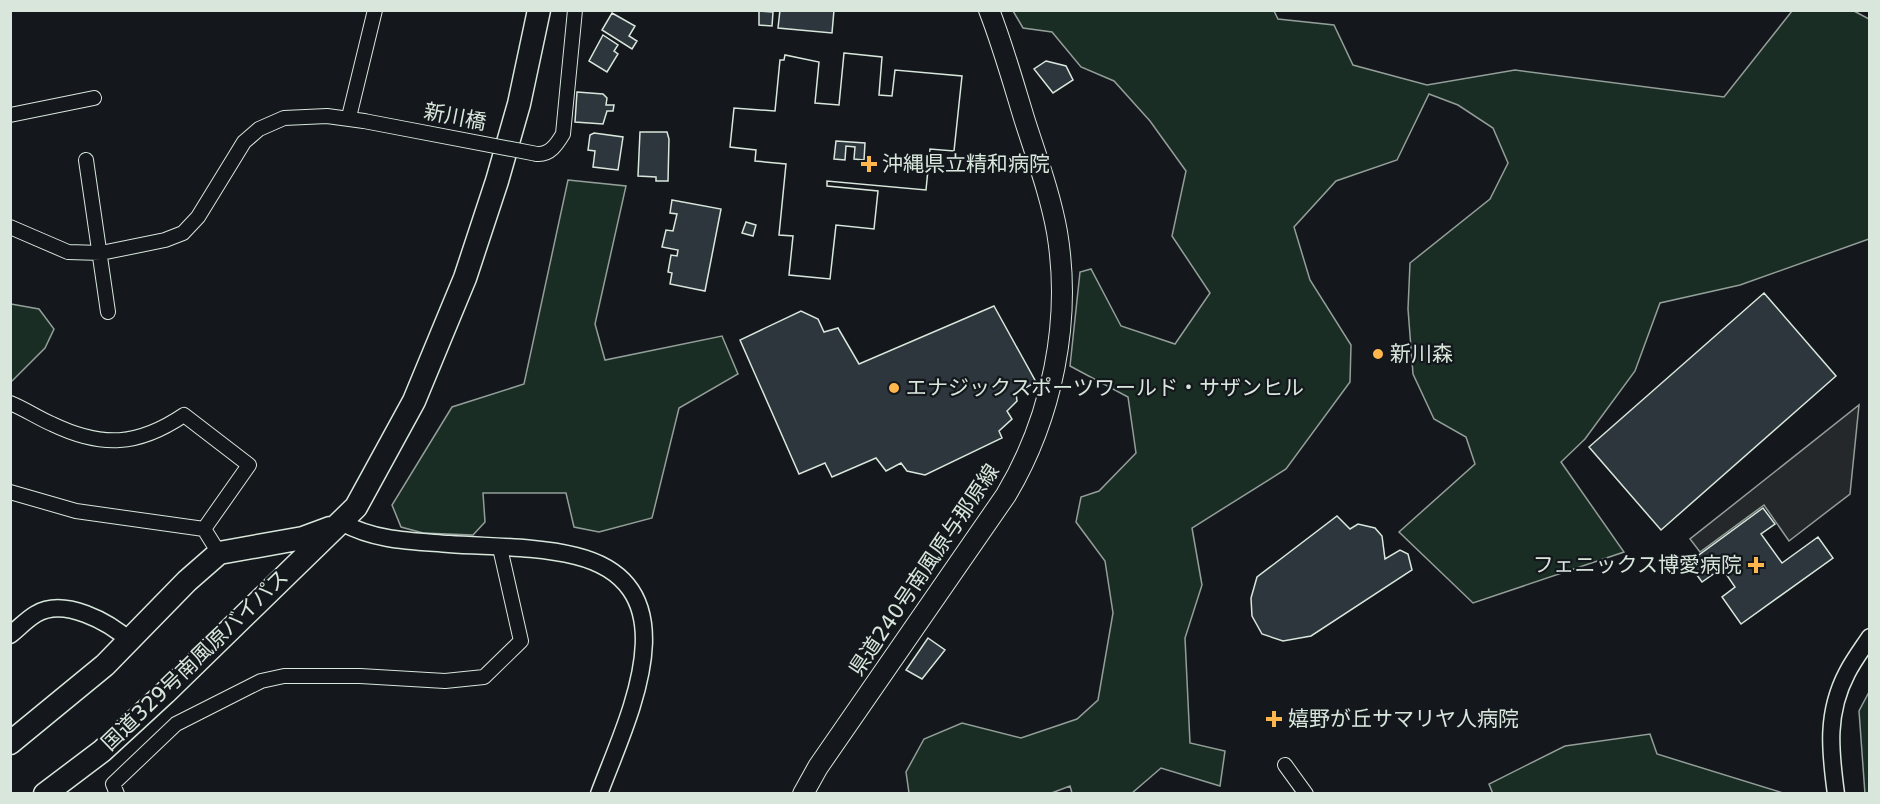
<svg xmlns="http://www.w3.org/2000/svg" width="1880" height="804" font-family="'DejaVu Sans','Noto Sans JP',sans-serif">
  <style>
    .green { fill: #1a2d24; stroke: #939e99; stroke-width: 1.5 }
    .parking { fill: #24282b; stroke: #939e99; stroke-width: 1.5 }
    .building { fill: #2c363c; stroke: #d8e6dc; stroke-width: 1.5; fill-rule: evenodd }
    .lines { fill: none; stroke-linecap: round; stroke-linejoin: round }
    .minor-casing { stroke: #d8e6dc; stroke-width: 16 }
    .tertiary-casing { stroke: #d8e6dc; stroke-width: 19 }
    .secondary-casing { stroke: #d8e6dc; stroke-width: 22 }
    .trunk-casing { stroke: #d8e6dc; stroke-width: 25 }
    .minor { stroke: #14181c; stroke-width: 14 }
    .tertiary { stroke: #14181c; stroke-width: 16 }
    .secondary { stroke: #14181c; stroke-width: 20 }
    .trunk { stroke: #14181c; stroke-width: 22 }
    .minor-bridge-casing { stroke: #d8e6dc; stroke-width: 16; stroke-linecap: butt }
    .minor-bridge { stroke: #14181c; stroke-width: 14 }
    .poi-dot { fill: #ffb74d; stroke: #14181c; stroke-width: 2 }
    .labels { text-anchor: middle; stroke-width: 4.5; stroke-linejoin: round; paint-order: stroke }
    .street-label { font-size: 21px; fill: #d8e6dc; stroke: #14181c }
    .poi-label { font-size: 21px; fill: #d8e6dc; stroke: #14181c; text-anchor: start }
  </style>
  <rect width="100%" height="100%" fill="#14181c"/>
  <path class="green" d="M 1013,11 L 1274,11 L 1278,19 L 1334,25 L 1353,65 L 1427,85 L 1515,70 L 1724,97 L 1792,11 L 1854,11 L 1869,19 L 1869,239 L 1740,285 L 1660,303 L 1635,371 L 1585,439 L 1561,462 L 1624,552 L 1473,603 L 1399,532 L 1475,464 L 1466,437 L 1434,419 L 1413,374 L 1408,309 L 1410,263 L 1490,199 L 1508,163 L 1493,128 L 1458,105 L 1429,94 L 1397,160 L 1336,181 L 1294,227 L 1310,280 L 1351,345 L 1350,382 L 1286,469 L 1192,528 L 1202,585 L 1185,638 L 1190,743 L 1225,751 L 1220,786 L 1161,768 L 1132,793 L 1072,793 L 1070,786 L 1049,794 L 909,793 L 906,772 L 924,739 L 962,723 L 1021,738 L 1077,719 L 1098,700 L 1113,613 L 1105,561 L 1076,522 L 1081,497 L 1099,491 L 1136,453 L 1128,397 L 1070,366 L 1080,272 L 1091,269 L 1121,326 L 1175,344 L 1210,293 L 1172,236 L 1186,171 L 1150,121 L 1114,81 L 1081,67 L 1052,32 L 1023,28 Z
    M 568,180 L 626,186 L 595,324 L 605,360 L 722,336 L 738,374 L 679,408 L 652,518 L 599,532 L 574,527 L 566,493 L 483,493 L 485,522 L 473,535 L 423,533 L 401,527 L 392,505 L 452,407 L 524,384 Z
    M 11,304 L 39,309 L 54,329 L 45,348 L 11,382 Z
    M 1869,692 L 1870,793 L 1865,794 L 1859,711 Z
    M 1650,734 L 1657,754 L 1783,793 L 1493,794 L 1489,784 L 1565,746 Z"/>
  <path class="parking" d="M 1859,405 L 1850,494 L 1789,541 L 1764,505 L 1700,552 L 1690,539 Z"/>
  <path class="building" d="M 780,10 L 834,10 L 832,33 L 778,28 Z
    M 759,11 L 773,12 L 772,26 L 759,25 Z
    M 612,13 L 635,26 L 629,36 L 637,41 L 632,49 L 602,30 Z
    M 603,35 L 618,45 L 614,51 L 618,54 L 607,72 L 589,61 Z
    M 844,53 L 882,57 L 879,95 L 892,96 L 895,70 L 962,76 L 954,151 L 930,149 L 926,190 L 827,181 L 827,186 L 878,191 L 874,229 L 836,225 L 830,279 L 789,275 L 793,236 L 779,235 L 786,164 L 755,161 L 756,150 L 730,147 L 734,108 L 775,111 L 780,60 L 784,60 L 785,55 L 819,62 L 815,103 L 839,105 ZM 836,141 L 865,143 L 864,160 L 854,159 L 855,147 L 846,146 L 845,160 L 834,159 Z
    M 844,53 L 882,57 L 879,95 L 892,96 L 895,70 L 962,76 L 954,151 L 930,149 L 926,190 L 827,181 L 827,186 L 878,191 L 874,229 L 836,225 L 830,279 L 789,275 L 793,236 L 779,235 L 786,164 L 755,161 L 756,150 L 730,147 L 734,108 L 775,111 L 780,60 L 784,60 L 785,55 L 819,62 L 815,103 L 839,105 Z
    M 1046,61 L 1066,66 L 1073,80 L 1053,93 L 1034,69 Z
    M 577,92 L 603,94 L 607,98 L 606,105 L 614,105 L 613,111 L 607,111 L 603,124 L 575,122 Z
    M 640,132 L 667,132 L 669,139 L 668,181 L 656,181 L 656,177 L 638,176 Z
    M 594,133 L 623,137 L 618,170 L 593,167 L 595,151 L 588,150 L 590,135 Z
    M 672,200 L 721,209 L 705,291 L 670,284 L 672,273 L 668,272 L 671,255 L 677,256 L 678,250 L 662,247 L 666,230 L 673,231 L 677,214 L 670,213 Z
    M 746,222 L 756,225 L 753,236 L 742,233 Z
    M 1764,293 L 1836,376 L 1661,530 L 1589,447 Z
    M 994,306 L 1036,382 L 1016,393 L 1017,401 L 1007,411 L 1012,419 L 999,431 L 1002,438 L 925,475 L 907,471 L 901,463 L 886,471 L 876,458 L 832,477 L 825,463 L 799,474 L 740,340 L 801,311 L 818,319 L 824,332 L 838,328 L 859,364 Z
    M 1763,508 L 1775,524 L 1761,534 L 1782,563 L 1818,537 L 1833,558 L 1741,624 L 1722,597 L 1735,587 L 1722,568 L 1702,582 L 1688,563 Z
    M 1337,516 L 1350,529 L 1358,524 L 1375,528 L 1382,536 L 1385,559 L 1400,550 L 1408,554 L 1412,570 L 1311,636 L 1283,641 L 1262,634 L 1252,616 L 1251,598 L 1257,577 Z
    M 928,638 L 945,650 L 922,679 L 906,670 Z"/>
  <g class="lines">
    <defs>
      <path id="minor" d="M 10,115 L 94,98
        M 349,117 L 375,10
        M 537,154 C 550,155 557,144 563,134 L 575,10
        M 86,160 L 108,312
        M 10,227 L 68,252 L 101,253 L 165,240 L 183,233 L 198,217 L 244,142 L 259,129 L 284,118 L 327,116 L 364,121
        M 10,403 C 25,409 38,418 52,424 C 102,448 138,446 184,415 L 249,465 L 204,529 L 219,553
        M 10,492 L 76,511 L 204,529
        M 1285,765 L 1306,794
        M 117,794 L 113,784 L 176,724 L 261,681 L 284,676 L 360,676 L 445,681 L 484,677 L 521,641 L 500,548"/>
      <path id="tertiary" d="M 343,523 C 376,541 412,541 449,544 C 490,547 536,546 576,556 C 696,586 626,721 599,794
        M 10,635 C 19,628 27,619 36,614 C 64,597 109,622 130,641
        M 1836,794 C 1830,750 1826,713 1847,673 C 1853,661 1862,649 1870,637"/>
      <path id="secondary" d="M 803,794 L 818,767 L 1006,495 C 1052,418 1072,321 1057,232 C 1050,193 1036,156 1024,118 C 1013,82 1003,46 989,10"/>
      <path id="trunk" d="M 10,743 L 105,665 L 187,581 L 219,553 L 303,538 L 330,528
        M 45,794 L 102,751 L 165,693 L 356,507 L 414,401 L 465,278 L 497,181 L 519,104 L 539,10"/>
    </defs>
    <use href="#minor" class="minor-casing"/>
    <use href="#tertiary" class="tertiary-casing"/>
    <use href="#secondary" class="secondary-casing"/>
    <use href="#trunk" class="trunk-casing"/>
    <use href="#minor" class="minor"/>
    <use href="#tertiary" class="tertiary"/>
    <use href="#secondary" class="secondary"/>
    <use href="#trunk" class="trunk"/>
    <defs>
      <path id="minor-bridge" d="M 364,121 L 537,154"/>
    </defs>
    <use href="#minor-bridge" class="minor-bridge-casing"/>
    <use href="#minor-bridge" class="minor-bridge"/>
  </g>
  <g class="poi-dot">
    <path d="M866 155h6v6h6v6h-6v6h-6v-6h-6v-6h6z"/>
    <circle cx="1378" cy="354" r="6"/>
    <circle cx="894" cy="388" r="6"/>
    <path d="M1753 556h6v6h6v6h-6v6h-6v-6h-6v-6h6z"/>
    <path d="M1271 710h6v6h6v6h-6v6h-6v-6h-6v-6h6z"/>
  </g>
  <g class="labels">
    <g class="street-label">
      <text transform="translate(455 117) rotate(11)" y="7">新川橋</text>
      <text transform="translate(924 570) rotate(-56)" y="7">県道240号南風原与那原線</text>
      <text transform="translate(195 660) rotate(-44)" y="7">国道329号南風原バイパス</text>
    </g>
    <g class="poi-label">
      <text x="882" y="171">沖縄県立精和病院</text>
      <text x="1390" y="361">新川森</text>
      <text x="906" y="395">エナジックスポーツワールド・サザンヒル</text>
      <text x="1742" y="572" text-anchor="end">フェニックス博愛病院</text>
      <text x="1288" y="726">嬉野が丘サマリヤ人病院</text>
    </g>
  </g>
  <rect width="1880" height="804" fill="none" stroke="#d8e6dc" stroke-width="24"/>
</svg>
